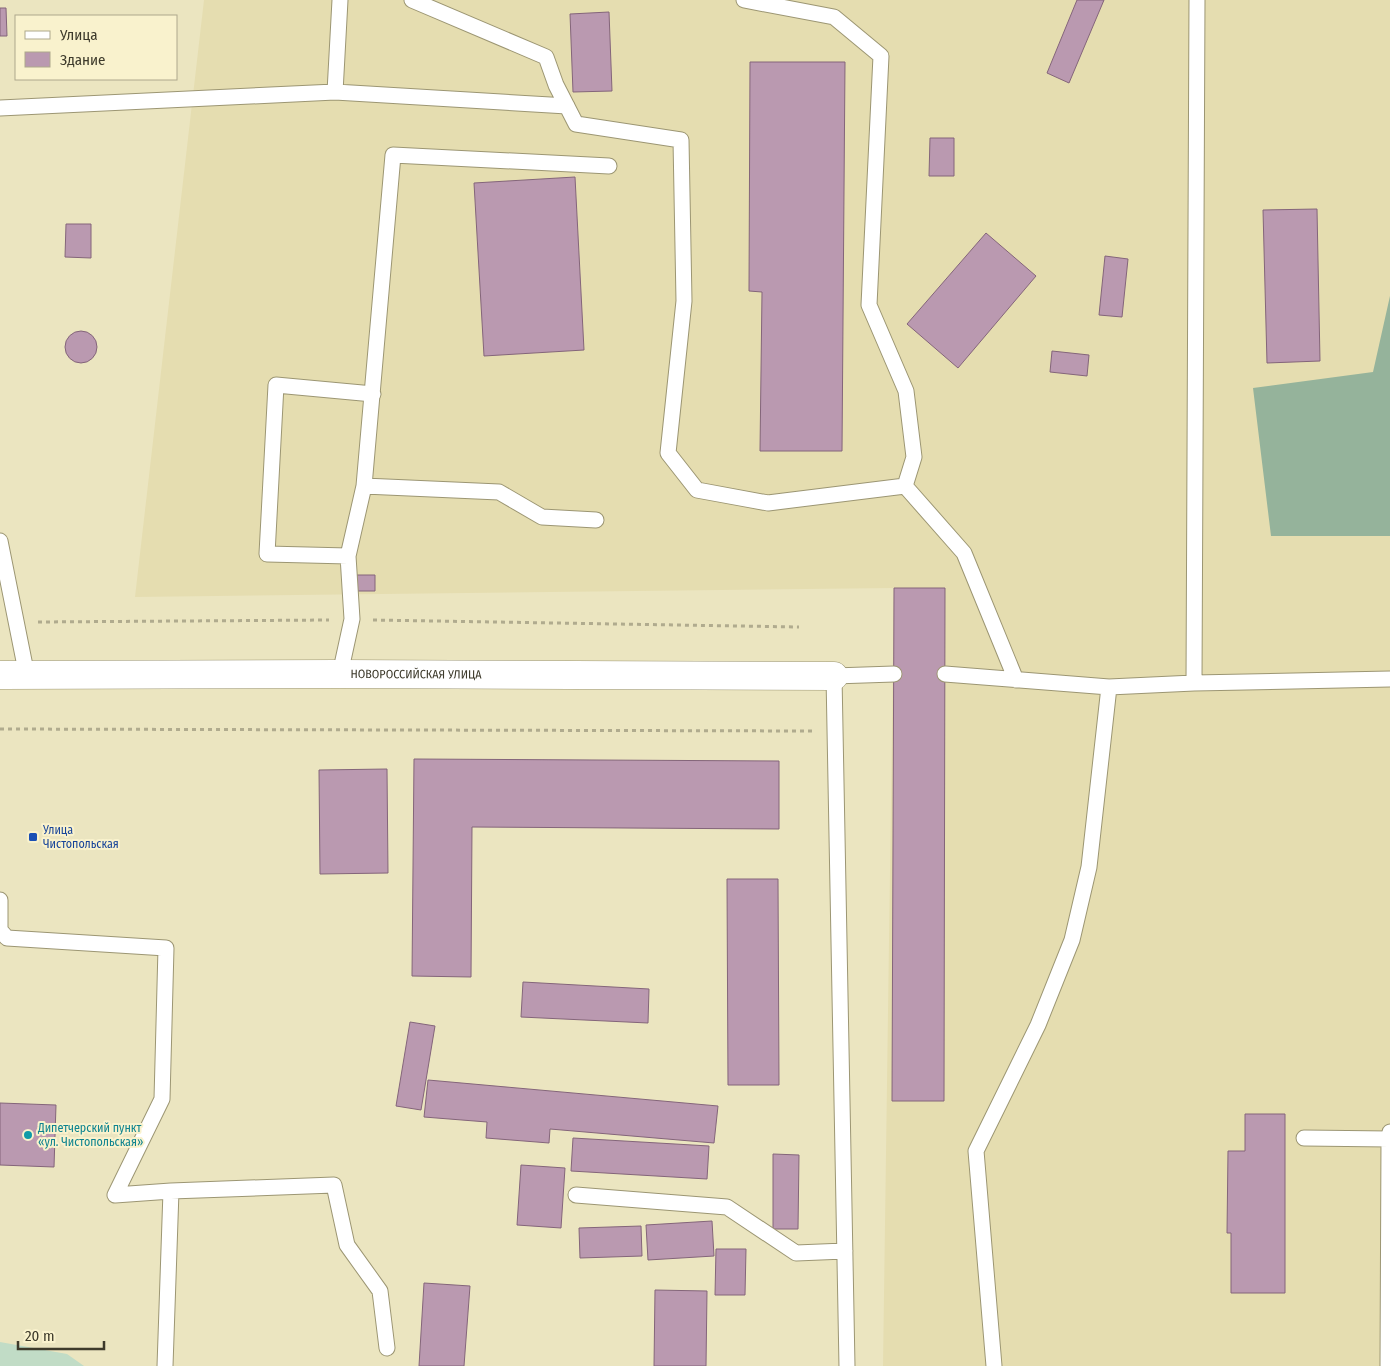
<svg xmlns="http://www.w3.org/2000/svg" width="1390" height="1366" font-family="'Fira Sans Condensed',sans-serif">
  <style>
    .built { fill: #e5ddb0 }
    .green { fill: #c1dcc6 }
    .forest { fill: #95b39b }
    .building { fill: #ba99b0; stroke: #84657a }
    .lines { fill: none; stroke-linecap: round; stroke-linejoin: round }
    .lane-casing { stroke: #9c9673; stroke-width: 17 }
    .street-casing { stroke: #9c9673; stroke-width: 29 }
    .path { stroke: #b0ab8e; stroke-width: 3; stroke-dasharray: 4 4; stroke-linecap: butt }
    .lane { stroke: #fff; stroke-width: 15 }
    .street { stroke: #fff; stroke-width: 28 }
    .transit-dot { fill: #1a4fb4; stroke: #f9f2cd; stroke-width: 2 }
    .culture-dot { fill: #0f9aa8; stroke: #f9f2cd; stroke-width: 2 }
    .labels { text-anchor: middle; stroke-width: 4; stroke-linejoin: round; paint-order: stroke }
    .street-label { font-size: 12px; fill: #3d3a2b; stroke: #f9f2cd }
    .transit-label { font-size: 12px; fill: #164399; stroke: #f9f2cd; text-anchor: start }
    .culture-label { font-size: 12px; fill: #0d838f; stroke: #f9f2cd; text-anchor: start }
  </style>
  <rect width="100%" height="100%" fill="#ebe5c0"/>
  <path class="built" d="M 204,0 L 1390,0 L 1390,1366 L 883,1366 L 894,588 L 135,597 Z"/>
  <path class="green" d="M 0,1342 L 67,1354 L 84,1366 L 0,1366 Z"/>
  <path class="forest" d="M 1390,296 L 1390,536 L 1271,536 L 1253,388 L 1373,372 Z"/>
  <path class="building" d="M 1077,0 L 1104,0 L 1069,83 L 1047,73 Z
    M 0,8 L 6,8 L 7,36 L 0,36 Z
    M 609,12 L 612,91 L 573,92 L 570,14 Z
    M 750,62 L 845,62 L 842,451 L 760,451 L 762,292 L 749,291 Z
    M 930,138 L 954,138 L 954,176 L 929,176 Z
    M 575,177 L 584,350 L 484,356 L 474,183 Z
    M 1317,209 L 1320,361 L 1267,363 L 1263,210 Z
    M 66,224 L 91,224 L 91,258 L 65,257 Z
    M 986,233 L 1036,276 L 958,368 L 907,324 Z
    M 1105,256 L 1128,259 L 1122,317 L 1099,315 Z
    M65 347a16 16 0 1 1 32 0a16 16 0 1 1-32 0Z
    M 1052,351 L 1089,355 L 1087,376 L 1050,372 Z
    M 353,575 L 375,575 L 375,591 L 353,591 Z
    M 894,588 L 945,588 L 944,1101 L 892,1101 Z
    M 414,759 L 779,761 L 779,829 L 472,827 L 471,977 L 412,976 Z
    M 387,769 L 388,873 L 320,874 L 319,770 Z
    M 727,879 L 778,879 L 779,1085 L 728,1085 Z
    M 523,982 L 649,989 L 648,1023 L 521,1017 Z
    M 410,1022 L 435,1026 L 421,1110 L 396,1106 Z
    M 428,1080 L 718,1106 L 714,1143 L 550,1129 L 549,1143 L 486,1138 L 487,1122 L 424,1117 Z
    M 0,1103 L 56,1105 L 54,1167 L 0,1165 Z
    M 1245,1114 L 1285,1114 L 1285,1293 L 1231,1293 L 1231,1233 L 1227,1233 L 1228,1151 L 1245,1151 Z
    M 573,1138 L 709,1146 L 707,1179 L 571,1171 Z
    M 773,1154 L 799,1155 L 798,1229 L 773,1229 Z
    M 521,1165 L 565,1168 L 561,1228 L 517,1225 Z
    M 712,1221 L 714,1256 L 648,1260 L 646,1225 Z
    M 641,1226 L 642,1256 L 580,1258 L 579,1228 Z
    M 716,1249 L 746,1249 L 745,1295 L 715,1295 Z
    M 424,1283 L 470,1286 L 464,1366 L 419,1366 Z
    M 655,1290 L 707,1291 L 706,1366 L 654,1366 Z"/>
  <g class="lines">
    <defs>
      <path id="lane" d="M 412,0 L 546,57 L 556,85 L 576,124 L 681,140 L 684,301 L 668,453 L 697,490 L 768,503 L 905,486 L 914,457 L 906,391 L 869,305 L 881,56 L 834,17 L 744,0
        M 335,92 L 340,0
        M 0,108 L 335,92 L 567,106
        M 364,486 L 499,492 L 542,517 L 596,520
        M 905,486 L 964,553 L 1016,680
        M 0,541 L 27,676
        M 348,556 L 267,554 L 276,385 L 373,394
        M 340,674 L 352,619 L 348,556 L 364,486 L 393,155 L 609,166
        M 945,674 L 1109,687 L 1194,683 L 1390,679
        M 1194,683 L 1197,0
        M 0,900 L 0,930 L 7,938 L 166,948 L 162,1099 L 115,1195 L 171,1191 L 334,1185 L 347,1245 L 380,1291 L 387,1348
        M 1304,1138 L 1389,1139
        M 576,1195 L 727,1207 L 796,1253 L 845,1251
        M 165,1366 L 171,1191
        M 847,1366 L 834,676 L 894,674
        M 994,1366 L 976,1151 L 1038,1025 L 1072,940 L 1089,867 L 1109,687
        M 1388,1366 L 1389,1139 L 1390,1132"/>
      <g id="street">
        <path id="s1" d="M 0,675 L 340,674 L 834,676"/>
      </g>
    </defs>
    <use href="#lane" class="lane-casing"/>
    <use href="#street" class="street-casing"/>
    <path class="path" d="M 373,620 L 799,627
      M 38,622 L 329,620
      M 0,729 L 814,731"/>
    <use href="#lane" class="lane"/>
    <use href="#street" class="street"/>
  </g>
  <rect class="transit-dot" x="28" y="832" width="10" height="10" rx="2.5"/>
  <circle class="culture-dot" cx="28" cy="1135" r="5"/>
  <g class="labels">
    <g class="street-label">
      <text dy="4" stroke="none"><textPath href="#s1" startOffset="416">НОВОРОССИЙСКАЯ УЛИЦА</textPath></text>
    </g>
    <g class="transit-label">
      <text x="43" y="834">Улица<tspan x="43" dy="14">Чистопольская</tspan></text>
    </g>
    <g class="culture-label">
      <text x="38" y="1132">Дипетчерский пункт<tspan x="38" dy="14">«ул. Чистопольская»</tspan></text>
    </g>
  </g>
  <rect x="15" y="15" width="162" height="65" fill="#f9f2cd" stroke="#aea88c"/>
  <rect x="25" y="31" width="25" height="8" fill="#ffffff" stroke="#aea88c"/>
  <text x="60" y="40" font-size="15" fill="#3d3a2b">Улица</text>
  <rect x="25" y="52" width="25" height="15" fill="#ba99b0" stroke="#aea88c"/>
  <text x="60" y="65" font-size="15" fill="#3d3a2b">Здание</text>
  <path d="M18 1341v8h86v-8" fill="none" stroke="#3d3a2b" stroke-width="2.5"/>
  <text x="25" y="1341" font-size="15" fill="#3d3a2b" stroke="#f9f2cd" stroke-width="4" paint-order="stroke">20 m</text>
</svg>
